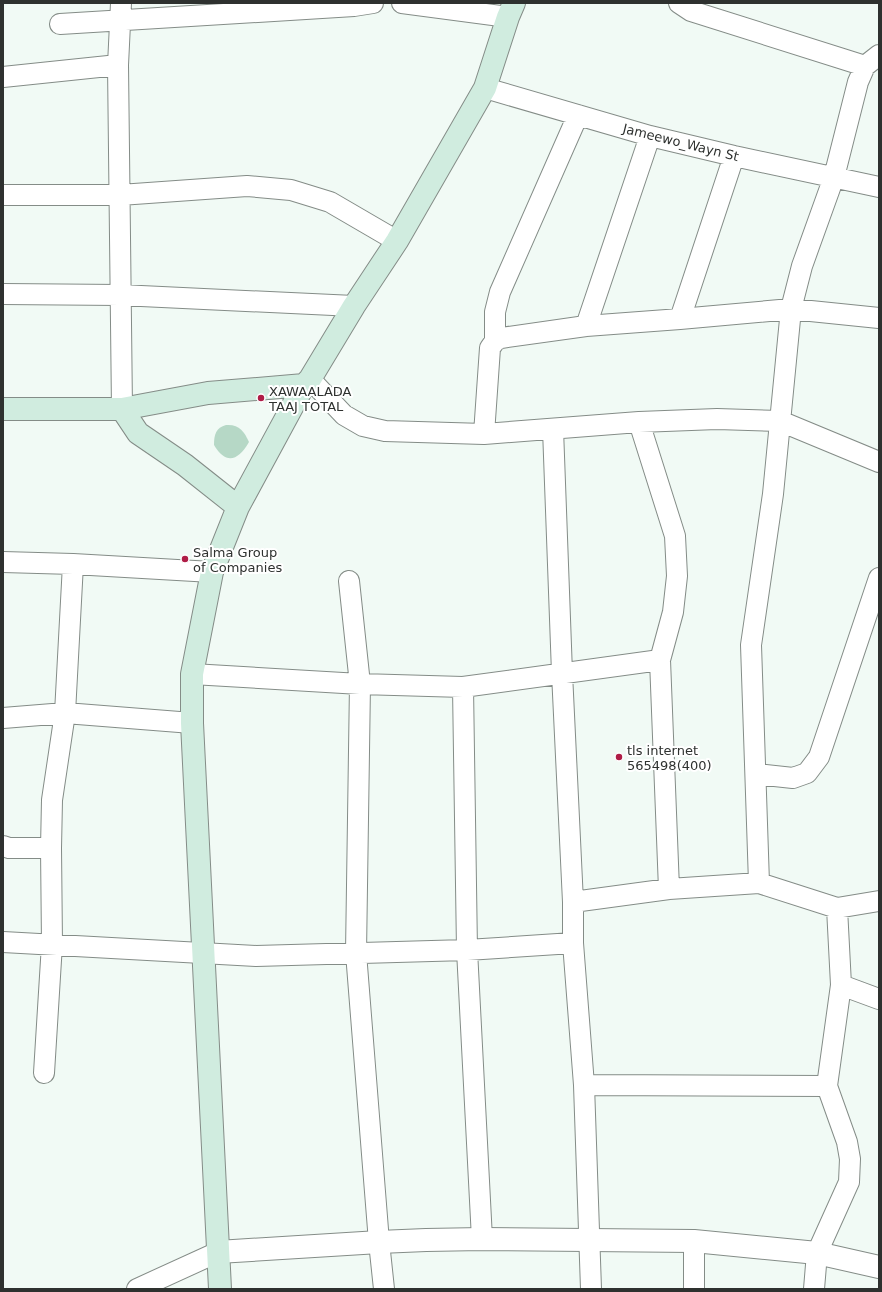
<svg xmlns="http://www.w3.org/2000/svg" width="882" height="1292" font-family="'DejaVu Sans',sans-serif">
  <style>
    .green { fill: #b6d8c6 }
    .lines { fill: none; stroke-linecap: round; stroke-linejoin: round }
    .minor-casing { stroke: #848c87; stroke-width: 22 }
    .tertiary-casing { stroke: #848c87; stroke-width: 24 }
    .secondary-casing { stroke: #848c87; stroke-width: 24 }
    .minor { stroke: #fff; stroke-width: 20 }
    .tertiary { stroke: #fff; stroke-width: 22 }
    .secondary { stroke: #d0ecdf; stroke-width: 22 }
    .poi-dot { fill: #af1c46; stroke: #fff; stroke-width: 1.5 }
    .labels { text-anchor: middle; stroke-width: 4; stroke-linejoin: round; paint-order: stroke }
    .street-label { font-size: 13px; fill: #2e312f; stroke: #fff }
    .poi-label { font-size: 13px; fill: #2e312f; stroke: #fff; text-anchor: start }
  </style>
  <rect width="100%" height="100%" fill="#f1faf5"/>
  <path class="green" d="M 226,425 C 239,424 244,431 249,442 C 238,461 226,465 214,445 C 214,434 216,428 226,425 Z"/>
  <g class="lines">
    <defs>
      <path id="minor" d="M 121,3 L 118,65 L 122,409
        M 402,3 L 508,17
        M 679,3 L 691,11 L 865,66
        M 60,24 L 354,6 L 373,3
        M 3,77 L 118,65
        M 485,88 L 650,136 L 734,156 L 879,187
        M 3,195 L 120,195 L 247,186 L 291,190 L 330,202 L 397,241
        M 3,294 L 120,295 L 354,306
        M 680,319 L 734,156
        M 586,326 L 650,136
        M 495,341 L 495,312 L 500,292 L 578,115
        M 310,379 L 344,415 L 363,426 L 385,431 L 484,434 L 639,422 L 717,419 L 780,421 L 879,462
        M 639,422 L 675,536 L 677,576 L 673,612 L 660,660 L 669,889
        M 553,429 L 562,673 L 573,902 L 573,943 L 584,1085 L 591,1289
        M 484,434 L 490,348 L 495,341 L 501,338 L 586,326 L 680,319 L 791,309 L 879,318
        M 3,562 L 73,564 L 212,572
        M 349,581 L 360,684 L 356,953 L 379,1242 L 384,1289
        M 192,674 L 360,684 L 463,687 L 660,660
        M 463,687 L 467,950 L 482,1239
        M 3,718 L 65,713 L 192,723
        M 756,774 L 793,778 L 807,773 L 819,757 L 879,578
        M 3,846 L 9,848 L 51,848
        M 759,883 L 751,645 L 773,494 L 791,309 L 802,266 L 834,177 L 858,82 L 865,66 L 879,55
        M 573,902 L 669,889 L 759,883 L 837,908 L 879,901
        M 3,942 L 256,956 L 467,950 L 573,943
        M 841,985 L 879,999
        M 44,1073 L 52,944 L 51,848 L 52,800 L 65,713 L 73,564
        M 584,1085 L 827,1086
        M 137,1289 L 218,1252
        M 694,1289 L 694,1241
        M 814,1289 L 817,1253 L 849,1182 L 850,1159 L 847,1142 L 827,1086 L 841,985 L 837,908"/>
      <path id="tertiary" d="M 218,1252 L 379,1242 L 426,1240 L 482,1239 L 694,1241 L 817,1253 L 879,1267"/>
      <path id="secondary" d="M 3,409 L 122,409 L 208,393 L 304,385
        M 122,409 L 138,433 L 185,465 L 238,507
        M 220,1289 L 192,723 L 192,674 L 212,572 L 238,507 L 304,385 L 310,379 L 354,306 L 397,241 L 485,88 L 508,17 L 514,3"/>
    </defs>
    <use href="#minor" class="minor-casing"/>
    <use href="#tertiary" class="tertiary-casing"/>
    <use href="#secondary" class="secondary-casing"/>
    <use href="#minor" class="minor"/>
    <use href="#tertiary" class="tertiary"/>
    <use href="#secondary" class="secondary"/>
  </g>
  <g class="poi-dot">
    <circle cx="261" cy="398" r="4"/>
    <circle cx="185" cy="559" r="4"/>
    <circle cx="619" cy="757" r="4"/>
  </g>
  <g class="labels">
    <g class="street-label">
      <text transform="translate(681 142) rotate(14)" y="5">Jameewo_Wayn St</text>
    </g>
    <g class="poi-label">
      <text x="269" y="396">XAWAALADA<tspan x="269" dy="15">TAAJ TOTAL</tspan></text>
      <text x="193" y="557">Salma Group<tspan x="193" dy="15">of Companies</tspan></text>
      <text x="627" y="755">tls internet<tspan x="627" dy="15">565498(400)</tspan></text>
    </g>
  </g>
  <rect width="882" height="1292" fill="none" stroke="#2e312f" stroke-width="8"/>
</svg>
